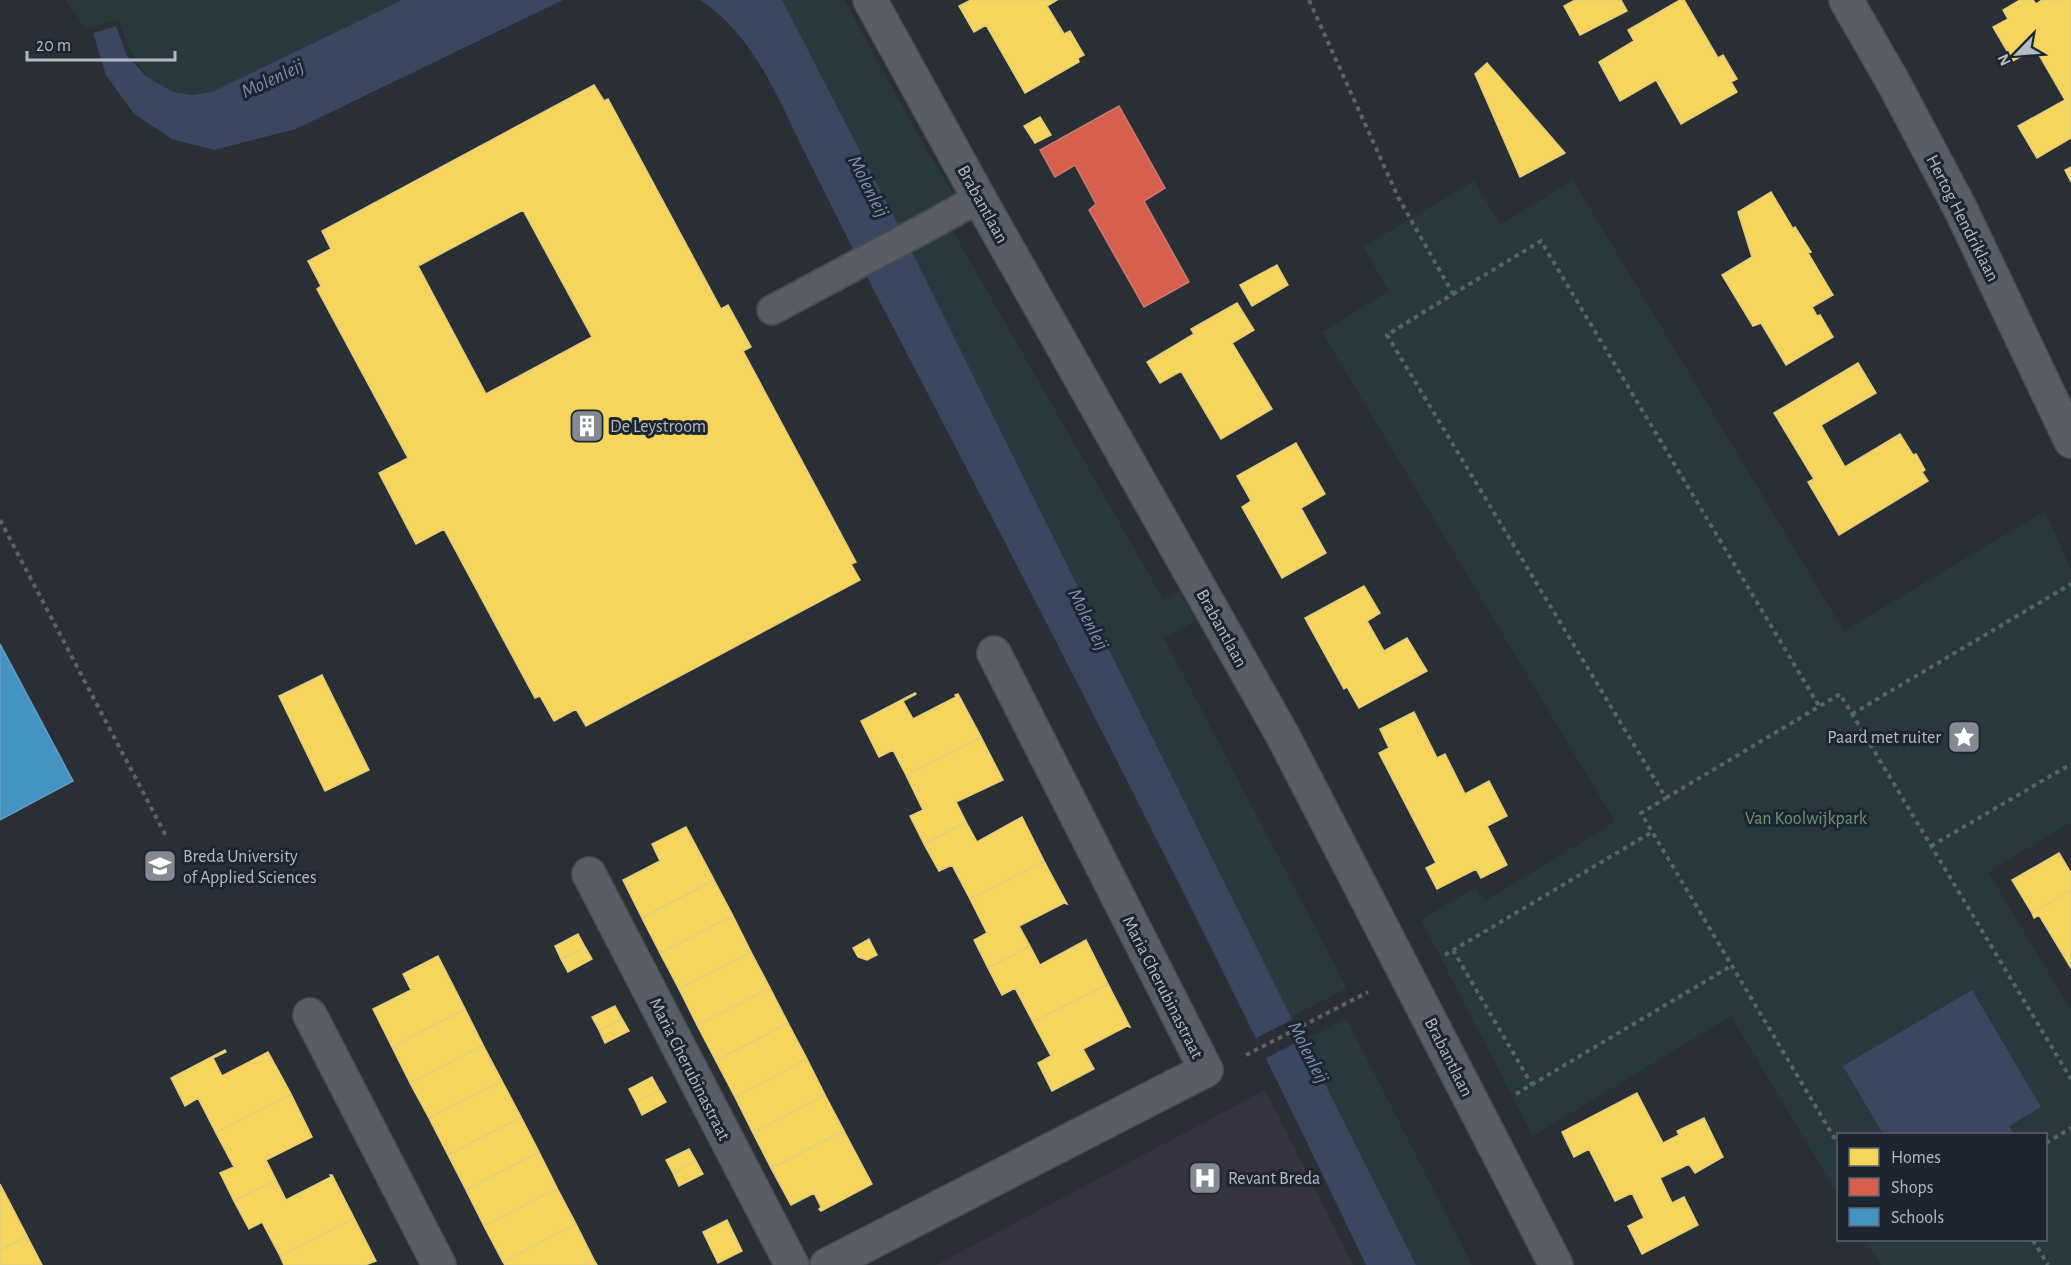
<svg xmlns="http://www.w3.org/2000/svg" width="2071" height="1265" font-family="'Alegreya Sans',sans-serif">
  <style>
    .medical { fill: #34333f }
    .green { fill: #27393c }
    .water { fill: #394860 }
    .pier { fill: #2a2f36 }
    .homes { fill: #f6d55c; stroke: #e2cd7c; stroke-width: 1.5; fill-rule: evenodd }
    .shops { fill: #d6604d; stroke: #cc7b72; stroke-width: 1.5 }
    .schools { fill: #4393c3; stroke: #659fc4; stroke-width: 1.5 }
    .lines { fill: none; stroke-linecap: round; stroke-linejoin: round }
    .service-casing { stroke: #484b51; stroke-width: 32 }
    .minor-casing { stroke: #484b51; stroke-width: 36 }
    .path { stroke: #5d6268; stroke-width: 4; stroke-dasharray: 4.5 4.5; stroke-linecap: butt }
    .service { stroke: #595d65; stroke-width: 28 }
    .minor { stroke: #595d65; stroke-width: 33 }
    .labels { text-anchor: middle; stroke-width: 6; stroke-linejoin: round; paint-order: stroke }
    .street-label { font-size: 18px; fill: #b4bbc7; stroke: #1d2531 }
    .poi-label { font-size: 18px; fill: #b4bbc7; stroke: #1d2531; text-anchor: start }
    .park-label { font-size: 18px; fill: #6c9776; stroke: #1d2531 }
    .water-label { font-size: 20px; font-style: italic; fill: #7c91ae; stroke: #1d2531 }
  </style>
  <rect width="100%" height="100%" fill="#2a2f36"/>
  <path class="medical" d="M 1265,1090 L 1353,1265 L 936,1265 Z"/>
  <path class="green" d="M 65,0 L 402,0 L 212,92 C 150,101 137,69 118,19 L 86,29 Z
    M 782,0 L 844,0 L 927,151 L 955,196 L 898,227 Z
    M 1573,180 L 1844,631 L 2045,511 L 2071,570 L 2071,822 L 1988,872 L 2071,1010 L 2071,1265 L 1881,1265 L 1865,1240 L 2046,1240 L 2046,1134 L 1838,1134 L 1838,1195 L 1731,1016 L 1533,1136 L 1421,920 L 1476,887 L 1485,901 L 1615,822 L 1322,332 L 1389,291 L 1363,247 L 1474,181 L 1500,225 Z
    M 951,228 L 1163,599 L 1179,591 L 1196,621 L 1164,638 L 1347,988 L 1291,1017 L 911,250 Z
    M 1346,1018 L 1472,1265 L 1416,1265 L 1302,1041 Z"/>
  <path class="water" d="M 402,0 L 563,0 L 296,129 L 214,150 L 172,139 L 134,114 L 106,75 L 93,33 L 116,26 L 127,56 L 147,77 L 173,92 L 192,95 L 212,92 Z
    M 700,0 L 782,0 L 911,250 L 1291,1017 L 1416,1265 L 1366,1265 C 1211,940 1046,620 879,300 C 855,253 831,206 808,159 C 780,103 754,34 700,0 Z
    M 1972,990 L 2041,1107 L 2009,1126 L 2014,1134 L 1883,1134 L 1843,1066 Z"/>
  <path class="pier" d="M 1295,1018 L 1305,1038 L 1264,1059 L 1254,1039 Z"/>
  <path class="homes" d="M 971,0 L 1057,0 L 1047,6 L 1064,34 L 1070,31 L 1084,55 L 1078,58 L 1079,62 L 1025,93 L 986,25 L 974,32 L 959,6 Z
    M 1575,0 L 1621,0 L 1627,11 L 1580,35 L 1564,6 Z
    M 1680,0 L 1684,0 L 1718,58 L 1723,55 L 1737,79 L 1731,82 L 1737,92 L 1681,124 L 1656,80 L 1620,101 L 1599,62 L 1634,41 L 1628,30 Z
    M 2020,0 L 2033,0 L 2036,4 L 2042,0 L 2071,0 L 2071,138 L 2037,158 L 2018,126 L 2065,100 L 2035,48 L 2013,61 L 1993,27 L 2008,19 L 2003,10 Z
    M 1487,63 L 1565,153 L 1520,177 L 1475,74 Z
    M 594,85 L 604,101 L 608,99 L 721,309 L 728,305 L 751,347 L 743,351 L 856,562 L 851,564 L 860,580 L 586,726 L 576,709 L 554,721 L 540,696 L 535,698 L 444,529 L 416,544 L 379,473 L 408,458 L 317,289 L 321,286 L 308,261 L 331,249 L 322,231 ZM 523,210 L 592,337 L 486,394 L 418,266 Z
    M 1040,117 L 1051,135 L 1035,143 L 1024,126 Z
    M 2071,167 L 2071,182 L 2065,170 Z
    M 1771,192 L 1793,229 L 1795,227 L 1811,252 L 1808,253 L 1833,295 L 1812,307 L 1817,316 L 1820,315 L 1833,337 L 1786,365 L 1761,323 L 1753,326 L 1722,275 L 1752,257 L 1738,212 Z
    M 1277,265 L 1288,285 L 1252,306 L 1240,285 Z
    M 1237,303 L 1254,330 L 1232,343 L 1272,409 L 1221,439 L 1181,371 L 1160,383 L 1147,362 L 1194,334 L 1191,329 Z
    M 1858,363 L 1876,393 L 1821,425 L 1845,467 L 1900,434 L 1913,455 L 1916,454 L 1925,470 L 1922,472 L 1928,481 L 1839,535 L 1808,482 L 1814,479 L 1774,413 Z
    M 1296,443 L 1325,494 L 1301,508 L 1326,553 L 1282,578 L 1242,507 L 1251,501 L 1237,476 Z
    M 1364,586 L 1380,613 L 1367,621 L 1384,651 L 1407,638 L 1427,671 L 1359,708 L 1347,687 L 1344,689 L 1305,618 Z
    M 322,675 L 369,770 L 325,791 L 279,696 Z
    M 915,693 L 916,694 L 903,701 L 913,719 L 956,697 L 955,695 L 958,694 L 981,737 L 906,775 L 893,750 L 879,757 L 861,721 Z
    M 1414,712 L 1437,758 L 1445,754 L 1465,794 L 1489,781 L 1507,816 L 1487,826 L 1507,865 L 1481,878 L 1476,869 L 1437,889 L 1426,868 L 1436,863 L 1379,753 L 1389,748 L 1380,729 Z
    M 981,737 L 1003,780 L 956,802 L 966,822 L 924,844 L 910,816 L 923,810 L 906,775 Z
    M 1022,817 L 1044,861 L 970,899 L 952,865 L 939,871 L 924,844 L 966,822 L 977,842 Z
    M 686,827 L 714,880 L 642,918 L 623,880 L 660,861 L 652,844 Z
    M 2059,853 L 2071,873 L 2071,890 L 2032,913 L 2012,880 Z
    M 1044,861 L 1067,904 L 1064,903 L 1019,926 L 1030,946 L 988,968 L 974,940 L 987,933 L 970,899 Z
    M 714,880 L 733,916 L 660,953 L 642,918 Z
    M 2071,890 L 2071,968 L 2039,915 L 2034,918 L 2032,913 Z
    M 733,916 L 751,952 L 679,989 L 660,953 Z
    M 578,934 L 585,947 L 561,959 L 555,946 Z
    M 869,939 L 877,955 L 867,960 L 858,957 L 853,948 Z
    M 1086,940 L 1108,984 L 1033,1022 L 1015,988 L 1002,995 L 988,968 L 1030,946 L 1040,965 Z
    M 585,947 L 592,959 L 568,972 L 561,959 Z
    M 751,952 L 770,988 L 697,1025 L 679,989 Z
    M 438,956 L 465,1009 L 392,1047 L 373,1009 L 411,990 L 403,974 Z
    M 1108,984 L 1130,1027 L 1127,1026 L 1083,1049 L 1094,1069 L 1052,1091 L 1038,1063 L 1051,1056 L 1033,1022 Z
    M 770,988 L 788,1023 L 716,1061 L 697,1025 Z
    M 615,1006 L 622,1019 L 599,1030 L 592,1017 Z
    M 465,1009 L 483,1045 L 410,1083 L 392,1047 Z
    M 622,1019 L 629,1031 L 605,1043 L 599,1030 Z
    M 788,1023 L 807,1059 L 735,1097 L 716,1061 Z
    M 483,1045 L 502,1081 L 429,1118 L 410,1083 Z
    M 225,1050 L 226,1052 L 213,1058 L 222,1076 L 268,1052 L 291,1094 L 216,1133 L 198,1098 L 185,1106 L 171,1078 Z
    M 807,1059 L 825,1095 L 753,1133 L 735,1097 Z
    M 652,1077 L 659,1090 L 636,1102 L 629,1089 Z
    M 502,1081 L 521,1117 L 448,1155 L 429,1118 Z
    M 659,1090 L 666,1102 L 642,1115 L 636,1102 Z
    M 1637,1093 L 1663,1143 L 1679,1135 L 1677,1131 L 1704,1118 L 1723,1157 L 1695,1173 L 1689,1164 L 1660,1178 L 1672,1203 L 1684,1197 L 1698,1225 L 1642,1254 L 1628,1226 L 1644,1218 L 1632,1193 L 1615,1201 L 1589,1149 L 1574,1157 L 1562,1132 Z
    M 291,1094 L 312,1137 L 266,1160 L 276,1180 L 234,1201 L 220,1173 L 234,1167 L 216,1133 Z
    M 825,1095 L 844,1131 L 771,1168 L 753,1133 Z
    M 521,1117 L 539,1152 L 466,1190 L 448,1155 Z
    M 844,1131 L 872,1184 L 821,1211 L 819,1209 L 821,1207 L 814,1193 L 791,1205 L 771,1168 Z
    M 689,1149 L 696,1161 L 673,1173 L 666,1160 Z
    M 539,1152 L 557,1188 L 484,1226 L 466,1190 Z
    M 696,1161 L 703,1174 L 679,1186 L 673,1173 Z
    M 330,1175 L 332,1175 L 354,1218 L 280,1256 L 262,1222 L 249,1229 L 234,1201 L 276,1180 L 286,1200 L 331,1177 Z
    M 0,1184 L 27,1236 L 0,1250 Z
    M 557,1188 L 576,1224 L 503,1262 L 484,1226 Z
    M 354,1218 L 376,1261 L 365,1265 L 284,1265 L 280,1256 Z
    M 727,1220 L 742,1251 L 718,1263 L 703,1232 Z
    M 576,1224 L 594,1260 L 584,1265 L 505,1265 L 503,1262 Z
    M 27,1236 L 42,1265 L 0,1265 L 0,1250 Z
    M 594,1260 L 597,1265 L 584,1265 Z"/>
  <path class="shops" d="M 1119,106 L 1165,188 L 1144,201 L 1189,282 L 1144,307 L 1089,210 L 1096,204 L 1075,165 L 1055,177 L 1040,150 Z"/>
  <path class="schools" d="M 0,644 L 73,781 L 0,820 Z"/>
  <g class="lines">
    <defs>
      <path id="service" d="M 772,310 L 929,226 L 979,198"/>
      <path id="minor" d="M 870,0 L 979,198 L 1283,736 L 1556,1265
        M 1846,0 L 1892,80 L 1960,208 L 2071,441
        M 589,874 L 792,1265
        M 310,1015 L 439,1265
        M 827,1265 L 1206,1070 L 994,653"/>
    </defs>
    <use href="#service" class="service-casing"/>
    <use href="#minor" class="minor-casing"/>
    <path class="path" d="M 1309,0 L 1398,197 L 1453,294 L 1387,335 L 1666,798 L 1641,813 L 1838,1144
      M 1453,294 L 1541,241 L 1819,706
      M 0,520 L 166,836
      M 1852,714 L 2071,584
      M 1666,798 L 1840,694 L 2071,1079
      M 1931,846 L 2071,764
      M 1453,950 L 1532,1085
      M 1445,955 L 1652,832
      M 1246,1055 L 1368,992
      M 1516,1094 L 1731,966
      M 2046,1143 L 2071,1128
      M 2033,1240 L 2048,1265"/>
    <use href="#service" class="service"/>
    <use href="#minor" class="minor"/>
  </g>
  <defs>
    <symbol id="building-square" viewBox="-11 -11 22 22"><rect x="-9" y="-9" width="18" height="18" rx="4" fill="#848a94" stroke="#1d2531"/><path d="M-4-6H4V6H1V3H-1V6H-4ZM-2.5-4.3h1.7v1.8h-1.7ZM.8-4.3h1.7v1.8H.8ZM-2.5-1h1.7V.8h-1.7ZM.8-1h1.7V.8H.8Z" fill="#fff"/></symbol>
    <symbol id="sight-square" viewBox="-11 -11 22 22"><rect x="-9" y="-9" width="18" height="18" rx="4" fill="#848a94" stroke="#1d2531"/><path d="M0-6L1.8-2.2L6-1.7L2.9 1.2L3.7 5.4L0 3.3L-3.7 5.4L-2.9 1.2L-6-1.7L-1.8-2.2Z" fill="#fff"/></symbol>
    <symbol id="university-square" viewBox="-11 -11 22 22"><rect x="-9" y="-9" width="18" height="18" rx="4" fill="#848a94" stroke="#1d2531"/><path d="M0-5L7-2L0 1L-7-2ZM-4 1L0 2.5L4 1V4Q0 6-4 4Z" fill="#fff"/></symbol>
    <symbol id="hospital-square" viewBox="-11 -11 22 22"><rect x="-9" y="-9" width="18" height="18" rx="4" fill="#848a94" stroke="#1d2531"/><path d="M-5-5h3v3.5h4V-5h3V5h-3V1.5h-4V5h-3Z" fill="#fff"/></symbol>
  </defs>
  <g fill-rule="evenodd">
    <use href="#building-square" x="568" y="407" width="38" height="38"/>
    <use href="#sight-square" x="1945" y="718" width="38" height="38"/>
    <use href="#university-square" x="141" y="847" width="38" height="38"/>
    <use href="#hospital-square" x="1186" y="1159" width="38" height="38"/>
  </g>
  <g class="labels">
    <g class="street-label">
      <text transform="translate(983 204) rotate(61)" y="6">Brabantlaan</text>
      <text transform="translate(1963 218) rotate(63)" y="6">Hertog Hendriklaan</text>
      <text transform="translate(1222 628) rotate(61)" y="6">Brabantlaan</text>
      <text transform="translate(1163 987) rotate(63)" y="6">Maria Cherubinastraat</text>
      <text transform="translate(1449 1057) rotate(63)" y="6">Brabantlaan</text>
      <text transform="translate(690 1069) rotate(63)" y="6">Maria Cherubinastraat</text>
    </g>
    <g class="poi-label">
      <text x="610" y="432">De Leystroom</text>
      <text x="1941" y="743" text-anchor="end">Paard met ruiter</text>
      <text x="183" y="862">Breda University<tspan x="183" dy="21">of Applied Sciences</tspan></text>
      <text x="1228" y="1184">Revant Breda</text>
    </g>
    <g class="park-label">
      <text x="1806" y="824">Van Koolwijkpark</text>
    </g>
    <g class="water-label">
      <text transform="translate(272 78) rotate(-25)" y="7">Molenleij</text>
      <text transform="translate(869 186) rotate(63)" y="7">Molenleij</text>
      <text transform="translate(1089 619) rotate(63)" y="7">Molenleij</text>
      <text transform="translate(1309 1052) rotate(63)" y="7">Molenleij</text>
    </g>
  </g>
  <rect x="1837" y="1133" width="210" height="108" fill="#1d2531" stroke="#59616d" stroke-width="1.5"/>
  <rect x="1849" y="1148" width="30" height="18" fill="#f6d55c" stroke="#59616d" stroke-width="1.5"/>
  <text x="1891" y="1163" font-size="18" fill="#b4bbc7">Homes</text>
  <rect x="1849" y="1178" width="30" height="18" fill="#d6604d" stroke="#59616d" stroke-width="1.5"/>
  <text x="1891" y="1193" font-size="18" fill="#b4bbc7">Shops</text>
  <rect x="1849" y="1208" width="30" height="18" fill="#4393c3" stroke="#59616d" stroke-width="1.5"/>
  <text x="1891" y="1223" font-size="18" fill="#b4bbc7">Schools</text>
  <g transform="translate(2017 54) rotate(245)" stroke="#1d2531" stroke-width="4.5" paint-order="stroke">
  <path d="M0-4.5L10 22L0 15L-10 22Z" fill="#b4bbc7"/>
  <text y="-9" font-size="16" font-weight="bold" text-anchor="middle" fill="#b4bbc7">N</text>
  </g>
  <path d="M27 51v9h148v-9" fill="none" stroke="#b4bbc7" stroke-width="3"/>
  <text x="36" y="51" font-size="18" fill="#b4bbc7" stroke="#1d2531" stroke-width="4.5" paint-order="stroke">20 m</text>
</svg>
